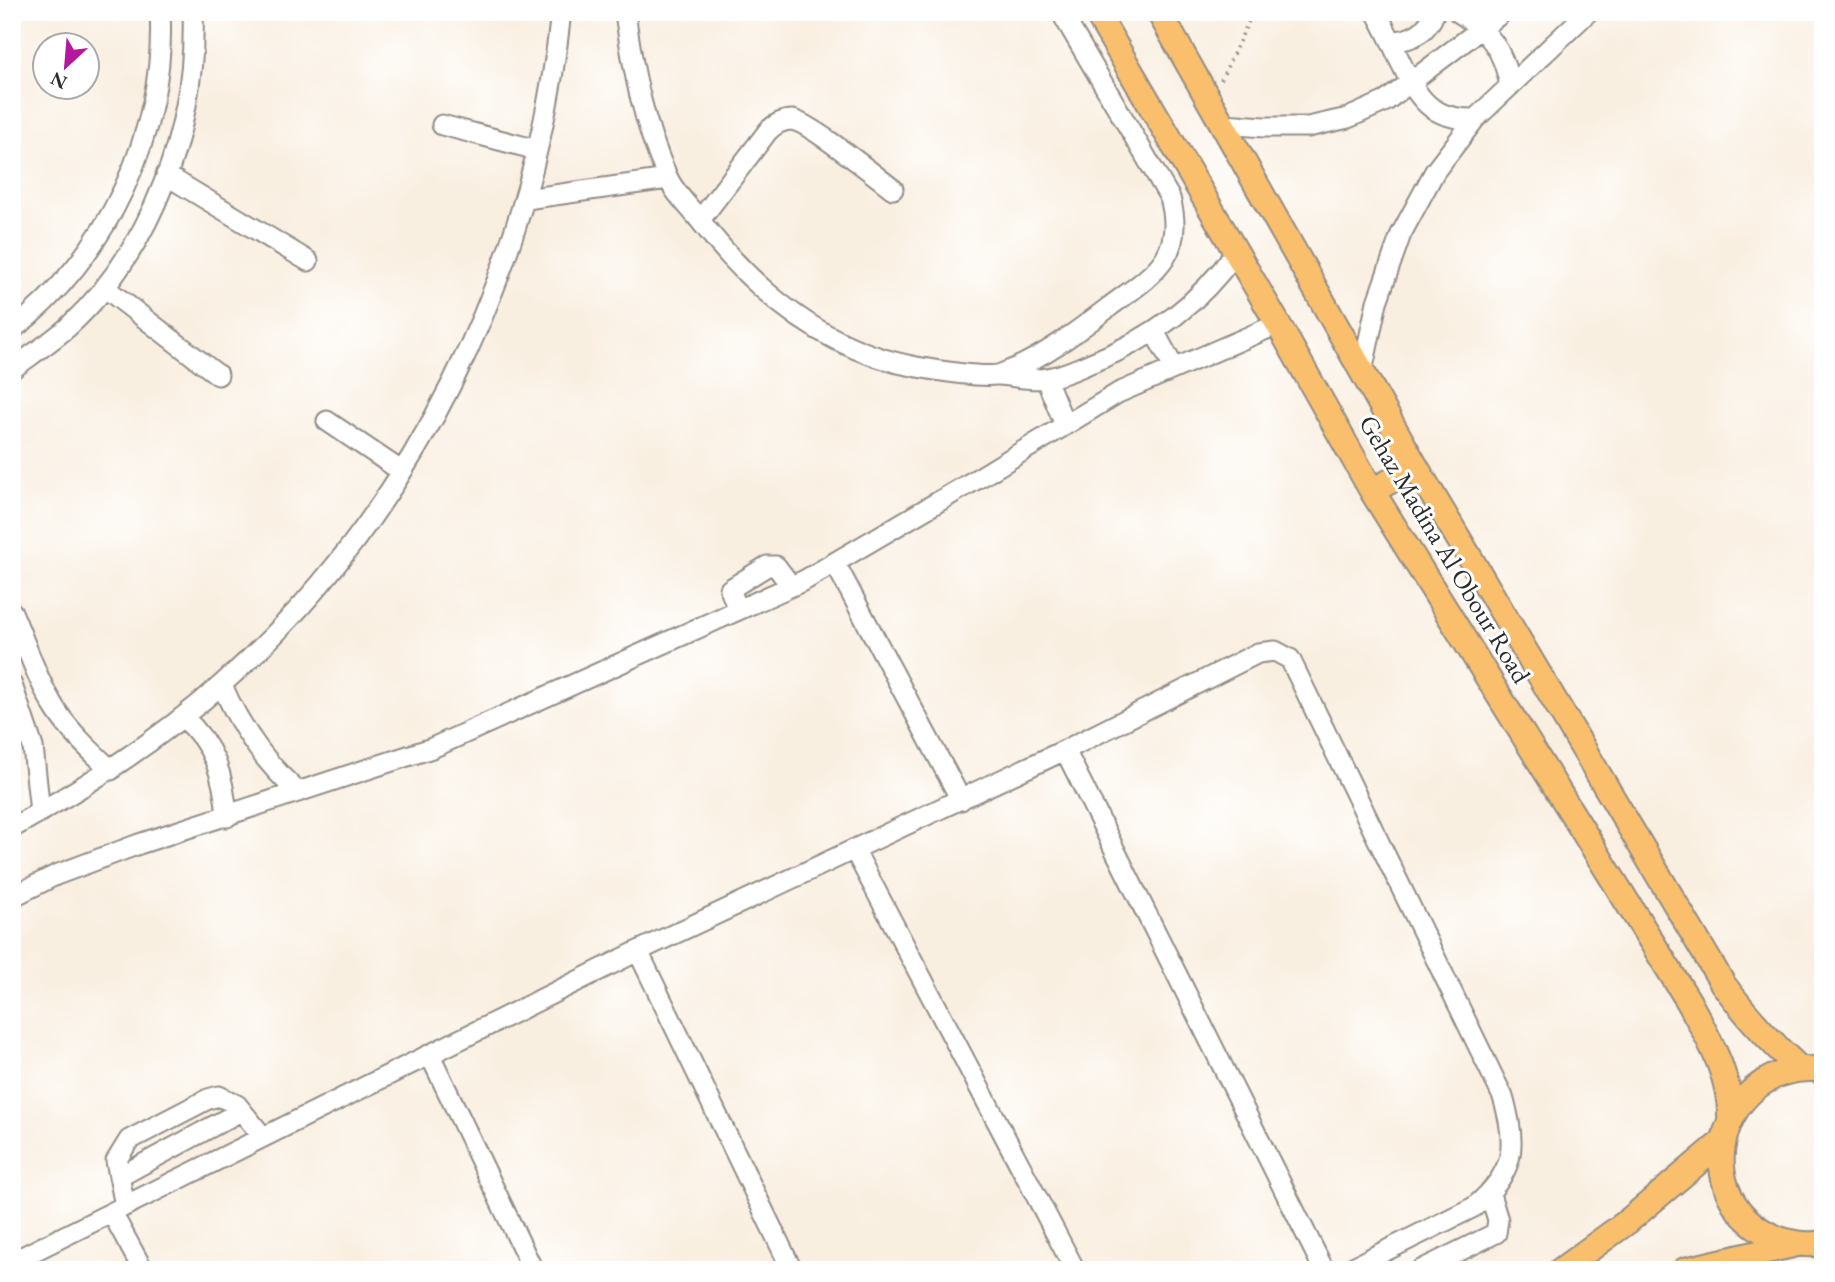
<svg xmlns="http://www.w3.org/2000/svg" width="1835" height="1282" font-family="'EB Garamond',serif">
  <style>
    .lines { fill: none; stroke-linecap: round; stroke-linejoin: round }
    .minor-casing { stroke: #928d86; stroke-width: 23 }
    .major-casing { stroke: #928d86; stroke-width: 28 }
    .path { stroke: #928d86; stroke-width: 3.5; stroke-dasharray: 2 5; stroke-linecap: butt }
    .minor { stroke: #fff; stroke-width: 19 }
    .major { stroke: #f9bf6d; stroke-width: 24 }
    .labels { text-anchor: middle; stroke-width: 6; stroke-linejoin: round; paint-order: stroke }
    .street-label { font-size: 26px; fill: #2b2b2b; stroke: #fff }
  </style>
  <rect width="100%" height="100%" fill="#fff"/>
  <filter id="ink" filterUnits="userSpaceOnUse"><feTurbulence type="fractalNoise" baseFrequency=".0143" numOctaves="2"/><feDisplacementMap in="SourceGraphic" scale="14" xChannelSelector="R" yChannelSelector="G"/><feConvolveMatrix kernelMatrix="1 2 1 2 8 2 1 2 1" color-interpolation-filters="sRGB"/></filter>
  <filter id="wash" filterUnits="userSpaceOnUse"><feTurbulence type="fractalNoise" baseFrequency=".00686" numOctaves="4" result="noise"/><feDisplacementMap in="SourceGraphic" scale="28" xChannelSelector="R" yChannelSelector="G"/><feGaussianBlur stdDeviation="1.57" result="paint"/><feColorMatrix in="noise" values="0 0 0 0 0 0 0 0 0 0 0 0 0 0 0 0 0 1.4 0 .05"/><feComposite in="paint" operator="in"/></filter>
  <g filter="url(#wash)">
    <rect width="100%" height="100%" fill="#f9efe1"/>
  </g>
  <g filter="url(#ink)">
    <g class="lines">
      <defs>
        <path id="minor" d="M 625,12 C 633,71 643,122 667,176 C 674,193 691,208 702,223 C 757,294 826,351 917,367 C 933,370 987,379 1001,374 C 1042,359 1079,330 1113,304 C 1154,274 1186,255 1170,198 L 1061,12
          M 1376,12 C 1385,28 1393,45 1400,61 C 1418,98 1430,120 1475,119
          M 1458,12 C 1490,32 1503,49 1510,86
          M 1391,41 C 1412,41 1427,32 1435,12
          M 1224,124 L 1264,127 L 1308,127 L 1348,118 L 1386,101 L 1503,12
          M 442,125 L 537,150
          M 166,175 L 308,261
          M 526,199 L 668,179
          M 700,220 L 768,131 C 775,124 782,120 792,120 C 808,122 876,176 893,189
          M 104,287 L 218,375
          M 12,330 C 106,259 167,130 160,12
          M 1154,331 L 1174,368
          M 12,369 C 31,355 51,342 68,327 C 153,249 197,126 193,12
          M 1362,372 L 1377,302 L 1401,234 L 1435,171 L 1475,119 L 1588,12
          M 999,375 C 1014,376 1033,381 1047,378 C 1063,376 1078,368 1093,362 C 1151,339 1199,304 1235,253
          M 1046,379 L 1065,425
          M 327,421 L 401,471
          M 835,563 L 961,800
          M 738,610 L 730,589 L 767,566 L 776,566 L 791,586
          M 12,612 C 26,644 37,680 56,710 C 71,733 91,751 111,770
          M 12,685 L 33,747 L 40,812
          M 222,685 C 240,727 264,762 298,792
          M 183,717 C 214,745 224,775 227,817
          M 1065,750 L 1324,1270
          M 12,828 C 86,786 157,742 221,685 C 414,516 534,266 561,12
          M 855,851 L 1075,1270
          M 12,897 L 56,875 L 139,844 L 432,748 L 805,580 L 982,476 L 1118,393 L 1278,324
          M 638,951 L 792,1270
          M 430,1055 L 533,1270
          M 119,1177 L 241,1111
          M 125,1206 L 116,1161 L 129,1140 L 208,1099 L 219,1096 L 237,1105 L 263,1137
          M 112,1213 L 143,1270
          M 12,1262 L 638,951 L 1065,750 L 1258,653 L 1275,651 L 1290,659 L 1503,1097 C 1518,1146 1515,1173 1474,1207 L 1347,1270
          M 1421,1270 L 1496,1233 L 1498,1220 L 1490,1194"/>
        <path id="major" d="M 1096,12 L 1278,324 L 1372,491 L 1689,1002 C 1708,1038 1732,1077 1730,1120
          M 1159,12 L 1416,467 L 1723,984 C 1746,1015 1771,1043 1800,1069
          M 1372,491 L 1416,467
          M 1823,1070 C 1725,1057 1681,1191 1770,1235 C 1787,1243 1805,1246 1823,1243
          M 1561,1270 L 1627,1222 L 1723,1141
          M 1685,1270 L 1797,1244"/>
      </defs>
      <use href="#minor" class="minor-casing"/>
      <use href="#major" class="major-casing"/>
      <path class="path" d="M 1221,80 L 1253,12"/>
      <use href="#minor" class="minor"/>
      <use href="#major" class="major"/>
    </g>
  </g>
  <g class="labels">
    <g class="street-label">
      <text transform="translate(1445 549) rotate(59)" y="9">Gehaz Madina Al Obour Road</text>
    </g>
  </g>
  <rect width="1835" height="1282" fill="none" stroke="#fff" stroke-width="42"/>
  <g transform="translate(66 66) rotate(206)"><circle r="33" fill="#ffffff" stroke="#aaaaaa" stroke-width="2"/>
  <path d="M0-5L12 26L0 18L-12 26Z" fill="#b5179e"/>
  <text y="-10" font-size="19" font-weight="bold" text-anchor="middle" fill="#2b2b2b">N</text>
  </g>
</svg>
